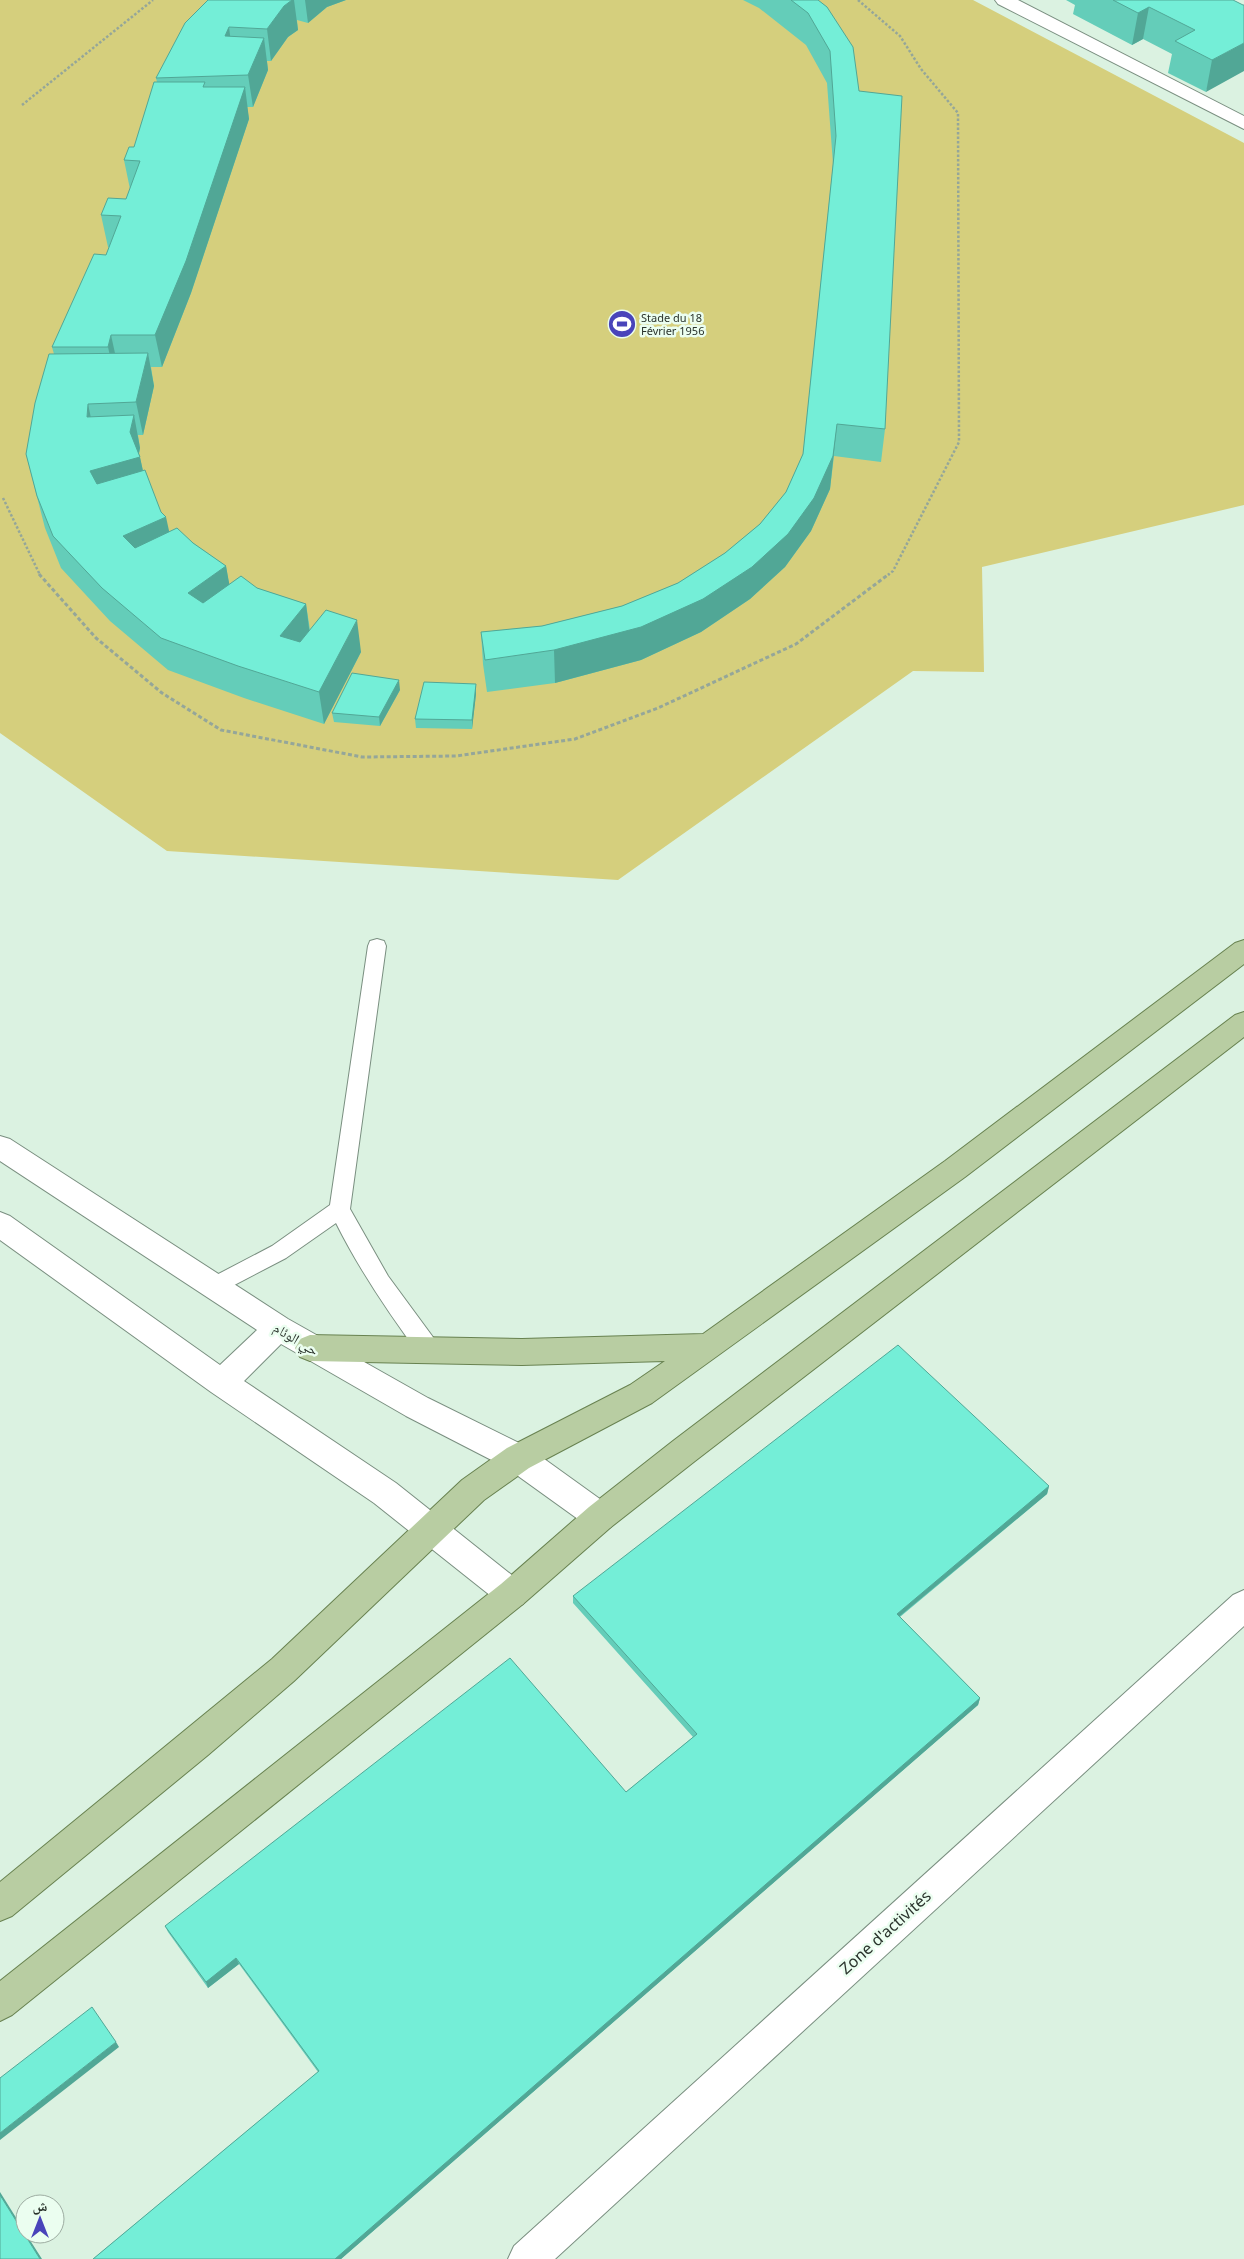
<svg xmlns="http://www.w3.org/2000/svg" width="1244" height="2259" font-family="'Noto Sans','Noto Naskh Arabic',sans-serif">
  <style>
    .green { fill: #d5cf7d }
    .lines { fill: none; stroke-linecap: round; stroke-linejoin: round }
    .lane-casing { stroke: #7a8f80; stroke-width: 2 }
    .street-casing { stroke: #7a8f80; stroke-width: 2 }
    .secondary-casing { stroke: #7a8f80; stroke-width: 2 }
    .primary-casing { stroke: #688250; stroke-width: 2 }
    .path-far1 { stroke: #95a699; stroke-width: 2.5; stroke-dasharray: 2.5 2; stroke-linecap: butt }
    .path { stroke: #95a699; stroke-width: 3; stroke-dasharray: 4 2.5; stroke-linecap: butt }
    .lane { fill: #fff; fill-rule: evenodd }
    .street { fill: #fff; fill-rule: evenodd }
    .secondary { fill: #fff; fill-rule: evenodd }
    .primary { fill: #b8cda2; fill-rule: evenodd }
    .wall { fill: #64cdb9 }
    .shaded-wall { fill: #51a796 }
    .building { fill: #74eed7; stroke: #51a796 }
    .labels { text-anchor: middle; stroke-width: 5; stroke-linejoin: round; paint-order: stroke }
    .far-poi-label { font-size: 11px; fill: #2a332c; stroke: #ebfef0; text-anchor: start }
    .street-label { font-size: 14px; fill: #2a332c; stroke: #ebfef0 }
    .near-street-label { font-size: 16px; fill: #2a332c; stroke: #ebfef0 }
  </style>
  <rect width="100%" height="100%" fill="#dbf2e1"/>
  <path class="green" d="M 0,0 L 973,0 L 1244,143 L 1244,505 L 982,567 L 984,672 L 913,671 L 618,880 L 167,851 L 0,733 Z"/>
  <g class="lines">
    <defs>
      <path id="lane" d="M 377,939 L 384,941 L 386,946 L 350,1209 L 388,1276 L 438,1344 L 441,1351 L 438,1358 L 430,1360 L 422,1358 C 390,1315 360,1271 336,1223 L 286,1258 L 219,1293 L 212,1296 L 205,1293 L 202,1287 L 205,1281 L 272,1246 L 330,1205 L 368,946 L 370,941 Z"/>
      <path id="street" d="M 995,0 L 1018,0 L 1244,116 L 1244,129 L 998,4 Z
        M 1244,1590 L 1244,1626 L 555,2259 L 508,2259 L 514,2246 L 1233,1595 Z"/>
      <path id="secondary" d="M 0,1136 L 10,1139 L 288,1319 L 428,1398 L 529,1448 L 611,1507 L 615,1517 L 611,1527 L 600,1531 L 589,1527 L 507,1468 L 406,1416 L 281,1344 L 244,1381 L 396,1483 L 523,1584 L 528,1594 L 523,1604 L 512,1609 L 501,1604 L 374,1503 L 211,1392 L 0,1240 L 0,1212 L 10,1216 L 220,1365 L 257,1330 L 0,1161 Z"/>
      <path id="primary" d="M 1244,940 L 1244,964 L 965,1177 L 652,1403 L 529,1468 L 484,1500 L 294,1681 L 208,1755 L 12,1916 L 0,1921 L 0,1882 L 272,1659 L 462,1480 L 507,1448 L 630,1385 L 665,1361 L 522,1365 L 310,1361 L 300,1357 L 295,1348 L 300,1339 L 310,1335 L 522,1339 L 703,1334 L 945,1161 L 1235,943 Z
        M 1244,1012 L 1244,1037 L 695,1461 L 611,1527 L 523,1604 L 12,2015 L 0,2021 L 0,1981 L 501,1584 L 589,1507 L 673,1441 L 1235,1015 Z"/>
    </defs>
    <use href="#lane" class="lane-casing"/>
    <use href="#street" class="street-casing"/>
    <use href="#secondary" class="secondary-casing"/>
    <use href="#primary" class="primary-casing"/>
    <path class="path-far1" d="M 858,0 L 900,36 L 921,69 L 958,113 L 959,442 L 893,571 L 888,575
      M 22,105 L 153,0
      M 3,498 L 40,575"/>
    <path class="path" d="M 39,574 L 96,638 L 162,693 L 221,730 L 362,757 L 456,756 L 575,739 L 658,708 L 796,644 L 889,574"/>
    <use href="#lane" class="lane"/>
    <use href="#street" class="street"/>
    <use href="#secondary" class="secondary"/>
    <use href="#primary" class="primary"/>
  </g>
  <path class="wall" d="M 208,0 L 346,0 L 327,7 L 308,23 L 297,20 L 298,30 L 288,37 L 271,61 L 267,61 L 268,70 L 253,107 L 247,107 L 249,119 L 191,293 L 162,367 L 151,367 L 154,386 L 143,435 L 138,435 L 140,448 L 139,454 L 143,471 L 169,532 L 193,543 L 226,566 L 229,584 L 257,588 L 306,604 L 310,630 L 361,652 L 324,724 L 244,698 L 168,670 L 110,621 L 61,568 L 45,528 L 26,454 L 54,354 L 52,347 L 106,255 L 109,247 L 108,247 L 101,215 L 126,199 L 130,189 L 124,160 L 134,147 L 157,82 L 156,78 Z
    M 743,0 L 818,0 L 827,7 L 885,429 L 881,462 L 834,456 L 830,489 L 811,531 L 785,567 L 750,599 L 701,632 L 641,660 L 555,683 L 487,692 L 483,664 L 481,632 L 542,626 L 622,606 L 678,583 L 725,553 L 760,524 L 786,492 L 803,454 L 833,164 L 827,83 L 806,45 L 759,8 Z
    M 1066,0 L 1233,0 L 1206,92 L 1168,73 L 1172,54 L 1143,39 L 1132,45 L 1073,14 L 1075,5 Z
    M 476,684 L 476,694 L 472,729 L 416,728 L 415,719 Z
    M 400,690 L 380,726 L 334,722 L 332,713 Z
    M 1049,1486 L 1047,1494 L 900,1617 L 980,1698 L 978,1705 L 341,2259 L 93,2259 L 318,2072 L 239,1964 L 208,1988 L 168,1932 L 165,1926 L 626,1792 L 693,1737 L 573,1603 L 573,1596 Z"/>
  <path class="shaded-wall" d="M 292,0 L 294,0 L 298,30 L 288,37 L 271,61 L 267,29 L 284,6 Z
    M 305,0 L 346,0 L 327,7 L 308,23 Z
    M 1149,7 L 1143,39 L 1132,45 L 1138,13 Z
    M 229,27 L 233,59 L 225,36 Z
    M 264,38 L 268,70 L 253,107 L 248,75 Z
    M 1244,43 L 1244,71 L 1206,92 L 1212,60 Z
    M 245,87 L 249,119 L 191,293 L 162,367 L 155,335 Z
    M 111,335 L 118,367 L 115,379 L 108,347 Z
    M 148,353 L 154,386 L 143,435 L 136,402 Z
    M 88,404 L 95,437 L 87,417 Z
    M 134,415 L 140,448 L 138,458 L 140,457 L 147,490 L 98,504 L 90,471 L 130,432 Z
    M 837,424 L 830,489 L 811,531 L 785,567 L 750,599 L 701,632 L 641,660 L 555,683 L 554,650 L 752,567 Z
    M 166,517 L 173,549 L 131,569 L 123,536 Z
    M 226,566 L 232,599 L 194,625 L 188,593 Z
    M 306,604 L 310,636 L 285,668 L 280,636 Z
    M 357,620 L 361,652 L 324,724 L 319,692 Z
    M 399,680 L 400,690 L 380,726 L 379,717 Z
    M 476,684 L 476,694 L 472,729 L 472,720 Z
    M 1049,1486 L 1047,1494 L 895,1620 L 897,1614 Z
    M 980,1698 L 978,1705 L 341,2259 L 335,2259 Z
    M 236,1958 L 239,1964 L 208,1988 L 206,1982 Z
    M 116,2042 L 119,2047 L 0,2140 L 0,2133 Z
    M 0,2192 L 25,2232 L 25,2234 L 26,2234 L 42,2259 L 40,2259 L 0,2195 Z"/>
  <path class="building" d="M 208,0 L 292,0 L 284,6 L 267,29 L 229,27 L 225,36 L 264,38 L 248,75 L 156,78 L 185,23 Z
    M 791,0 L 818,0 L 827,7 L 853,47 L 859,91 L 902,96 L 885,429 L 837,424 L 833,456 L 814,498 L 788,534 L 752,567 L 703,599 L 641,627 L 554,650 L 485,660 L 481,632 L 542,626 L 622,606 L 678,583 L 725,553 L 760,524 L 786,492 L 803,454 L 836,136 L 830,51 L 808,13 Z
    M 1113,0 L 1233,0 L 1243,5 L 1244,5 L 1244,43 L 1212,60 L 1175,41 L 1195,30 L 1149,7 L 1138,13 Z
    M 154,82 L 205,82 L 203,87 L 245,87 L 186,261 L 155,335 L 111,335 L 108,347 L 52,347 L 94,254 L 106,255 L 121,216 L 101,215 L 108,198 L 126,199 L 140,161 L 124,160 L 129,147 L 134,147 Z
    M 148,353 L 136,402 L 88,404 L 87,417 L 134,415 L 130,432 L 140,457 L 90,471 L 97,484 L 145,470 L 161,512 L 166,517 L 123,536 L 135,548 L 177,528 L 193,543 L 226,566 L 188,593 L 203,603 L 241,576 L 257,588 L 306,604 L 280,636 L 300,642 L 326,610 L 357,620 L 319,692 L 238,666 L 161,638 L 102,588 L 53,536 L 37,496 L 26,454 L 35,403 L 49,354 Z
    M 352,673 L 399,680 L 379,717 L 332,713 Z
    M 424,682 L 476,684 L 472,720 L 415,719 Z
    M 898,1345 L 1049,1486 L 897,1614 L 980,1698 L 335,2259 L 93,2259 L 319,2071 L 236,1958 L 206,1982 L 165,1926 L 510,1658 L 626,1792 L 697,1734 L 573,1596 Z
    M 92,2007 L 116,2042 L 0,2133 L 0,2078 Z
    M 0,2195 L 40,2259 L 0,2259 Z"/>
  <defs>
    <symbol id="stadium-disc" viewBox="-11 -11 22 22"><circle r="9.5" fill="#4944ba" stroke="#ebfef0"/><path d="M0-5a6.5 5 0 1 0 0 10a6.5 5 0 1 0 0-10ZM-3.5-1.8h7v3.6h-7Z" fill="#fff"/></symbol>
  </defs>
  <g fill-rule="evenodd">
    <use href="#stadium-disc" x="606" y="308" width="32" height="32"/>
  </g>
  <g class="labels">
    <g class="far-poi-label">
      <text x="641" y="322">Stade du 18<tspan x="641" dy="13">Février 1956</tspan></text>
    </g>
    <g class="street-label">
      <text transform="translate(296 1339) rotate(31)" y="5">حي الوئام</text>
    </g>
    <g class="near-street-label">
      <text transform="translate(885 1932) rotate(-42)" y="6">Zone d'activités</text>
    </g>
  </g>
  <g transform="translate(40 2219)"><circle r="24" fill="#ebfef0" stroke="#9eada2"/>
  <path d="M0-4L9 19L0 12L-9 19Z" fill="#4944ba"/>
  <text y="-8" font-size="14" font-weight="bold" text-anchor="middle" fill="#2a332c">ش</text>
  </g>
</svg>
